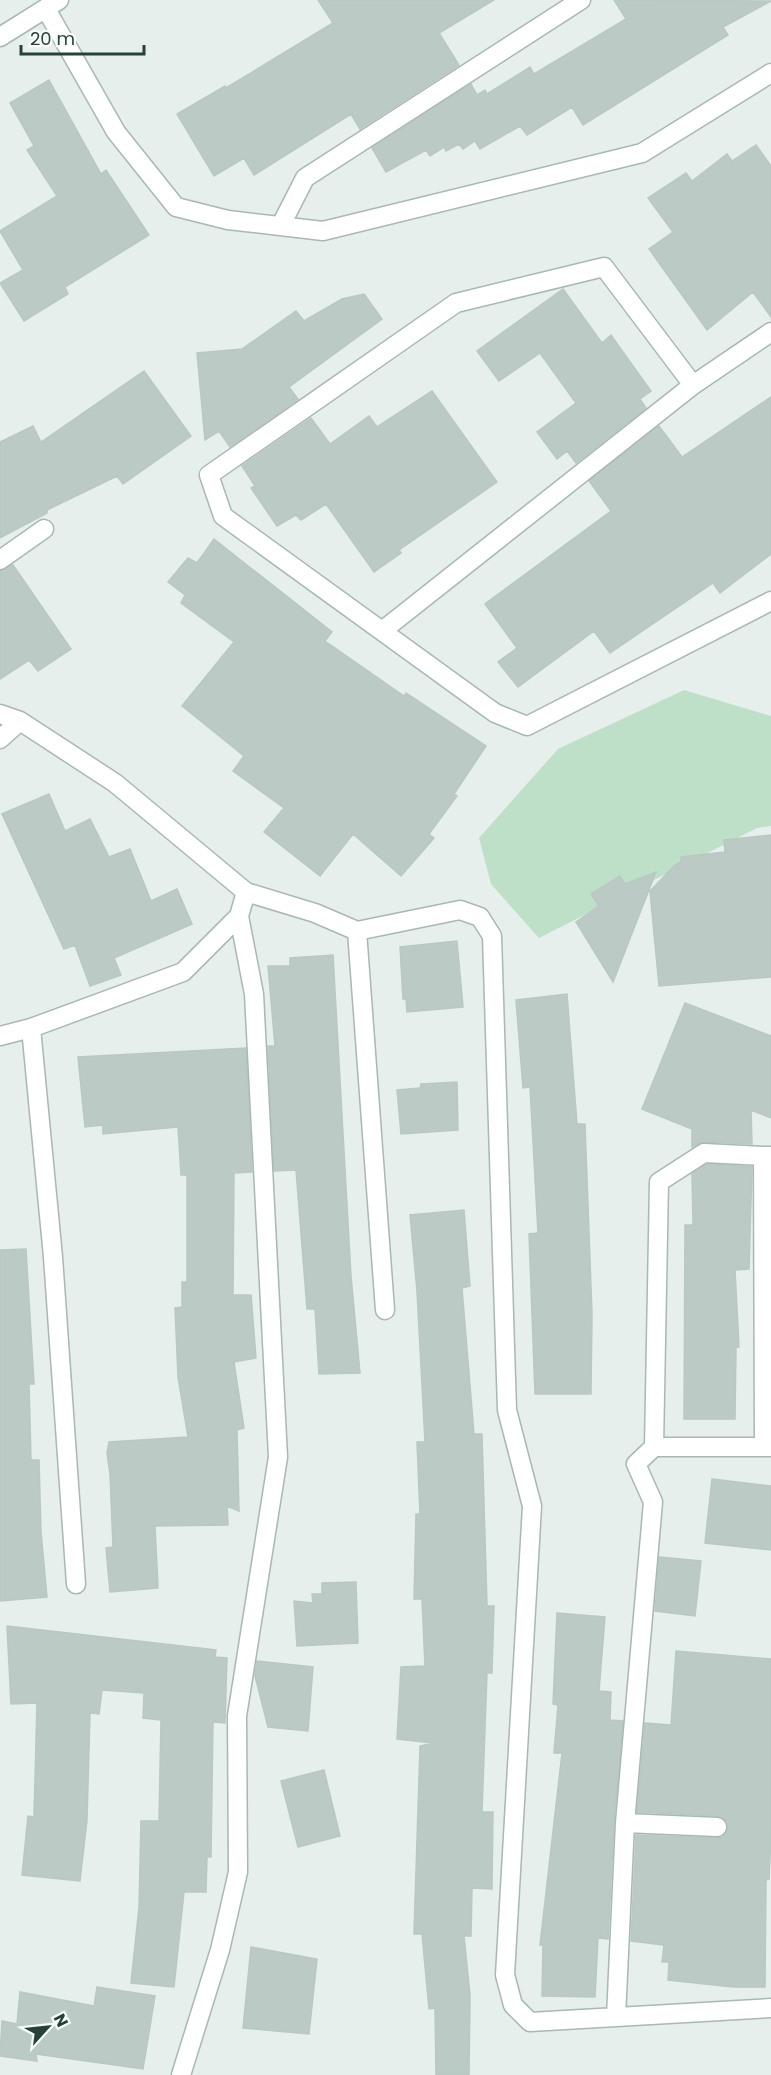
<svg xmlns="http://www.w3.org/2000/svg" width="771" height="2075" font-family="Poppins,sans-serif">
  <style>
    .green { fill: #bfe0c8 }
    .building { fill: #bbcac4; stroke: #b8c9c2; stroke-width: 1.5 }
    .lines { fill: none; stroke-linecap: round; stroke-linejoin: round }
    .minor-casing { stroke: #a8b8b2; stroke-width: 21 }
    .tertiary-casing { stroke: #a8b8b2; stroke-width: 21 }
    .minor { stroke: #fff; stroke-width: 18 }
    .tertiary { stroke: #fff; stroke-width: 18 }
  </style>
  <rect width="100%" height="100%" fill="#e6efeb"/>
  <path class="green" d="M 684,690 L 771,716 L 771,826 L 757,828 L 539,938 L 491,884 L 479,838 L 558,749 Z"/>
  <path class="building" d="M 318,0 L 494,0 L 439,33 L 459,65 L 360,129 L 351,114 L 254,175 L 244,158 L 214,176 L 177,114 L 225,86 L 226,88 L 333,23 Z
    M 614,0 L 771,1 L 723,27 L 728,35 L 583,125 L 572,107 L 527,135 L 520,126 L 480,149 L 475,141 L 463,149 L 459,144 L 446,151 L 444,147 L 430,156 L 426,150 L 386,172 L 372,148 L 471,84 L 477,95 L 485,90 L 487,94 L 530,67 L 534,74 L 626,19 Z
    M 49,80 L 101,174 L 106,170 L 149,235 L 65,287 L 68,294 L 24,321 L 0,283 L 23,270 L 0,231 L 57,196 L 27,150 L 34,146 L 10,103 Z
    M 756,145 L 771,166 L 771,317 L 753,292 L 707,330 L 649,249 L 673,232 L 648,198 L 686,173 L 692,181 L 727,154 L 732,161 Z
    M 563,289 L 602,343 L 611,335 L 651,391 L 640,399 L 646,408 L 576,463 L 567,451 L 557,459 L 537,432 L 576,403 L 540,353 L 499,381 L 477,351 Z
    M 364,294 L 382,319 L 289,387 L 298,399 L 230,447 L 219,431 L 205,440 L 197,353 L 242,349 L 296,311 L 304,321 L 342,299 Z
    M 144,371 L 191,436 L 123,484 L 117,476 L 47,510 L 47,513 L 0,538 L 0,442 L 33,426 L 41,442 Z
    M 432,391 L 497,482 L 399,550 L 401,553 L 374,572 L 326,504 L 301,520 L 296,515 L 277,526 L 251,488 L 255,486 L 242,466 L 311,418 L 330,444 L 369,416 L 377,427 Z
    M 771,397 L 771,554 L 720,593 L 713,583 L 610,653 L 594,631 L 518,687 L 498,662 L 517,648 L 485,604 L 611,511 L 589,481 L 659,426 L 682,457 Z
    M 214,539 L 332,632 L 325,641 L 404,696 L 406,693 L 486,746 L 454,794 L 457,796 L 429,834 L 434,838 L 401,876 L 353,834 L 320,876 L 264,832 L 284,808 L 233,771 L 244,756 L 182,706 L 234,642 L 181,603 L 185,595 L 168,582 L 188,558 L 197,563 Z
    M 13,565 L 71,649 L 38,671 L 29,660 L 0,679 L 0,571 Z
    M 49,794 L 65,831 L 90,819 L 109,857 L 130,849 L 151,901 L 177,889 L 192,924 L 114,958 L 121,975 L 90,986 L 75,945 L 64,949 L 2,814 Z
    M 771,835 L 771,977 L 659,986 L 650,891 L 675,865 L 681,862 L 681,857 L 725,852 L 724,840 Z
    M 656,872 L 613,982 L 576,922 L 599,906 L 591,894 L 620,876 L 625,884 Z
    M 457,941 L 463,1007 L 407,1012 L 406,999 L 403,999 L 400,947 Z
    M 333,955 L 351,1276 L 360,1373 L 319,1374 L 315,1309 L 307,1309 L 296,1170 L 274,1171 L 268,1046 L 275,1046 L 268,966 L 290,966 L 290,958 Z
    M 567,994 L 577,1124 L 585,1124 L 592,1314 L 591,1394 L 535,1394 L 529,1234 L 538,1233 L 530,1087 L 523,1088 L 516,1000 Z
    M 685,1003 L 771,1036 L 771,1118 L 751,1110 L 752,1144 L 705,1142 L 692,1147 L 692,1129 L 642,1109 Z
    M 246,1048 L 252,1172 L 234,1173 L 233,1295 L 251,1295 L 256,1358 L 234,1362 L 244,1428 L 237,1430 L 239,1511 L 227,1506 L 228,1525 L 155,1526 L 158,1588 L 110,1592 L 106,1548 L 113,1547 L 110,1474 L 107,1453 L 109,1442 L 188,1437 L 178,1377 L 175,1308 L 182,1307 L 182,1282 L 187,1282 L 187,1175 L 181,1175 L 178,1127 L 103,1134 L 103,1125 L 85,1127 L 78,1057 Z
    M 457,1082 L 458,1130 L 401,1134 L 397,1090 L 420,1088 L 421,1084 Z
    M 707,1164 L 752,1167 L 749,1269 L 735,1270 L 739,1347 L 736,1347 L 735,1419 L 684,1419 L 685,1225 L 693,1225 L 692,1174 Z
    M 464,1210 L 470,1286 L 462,1288 L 474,1434 L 482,1434 L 487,1606 L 494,1606 L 492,1673 L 487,1673 L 482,1812 L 493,1812 L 492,1889 L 472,1888 L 471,1936 L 464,1936 L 470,1995 L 469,2075 L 436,2075 L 435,2008 L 429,2009 L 422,1934 L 414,1934 L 420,1746 L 433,1743 L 397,1739 L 401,1667 L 425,1666 L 422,1599 L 414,1599 L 416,1514 L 420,1514 L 417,1442 L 425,1442 L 417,1291 L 410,1215 Z
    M 26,1249 L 34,1384 L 29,1384 L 31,1460 L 39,1460 L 41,1532 L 47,1597 L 0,1601 L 0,1250 Z
    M 712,1479 L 771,1486 L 771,1550 L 705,1543 Z
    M 659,1557 L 701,1561 L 695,1616 L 655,1611 Z
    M 356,1582 L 358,1643 L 297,1646 L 294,1601 L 313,1603 L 312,1594 L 322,1594 L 322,1583 Z
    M 557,1613 L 605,1617 L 599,1691 L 611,1692 L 610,1720 L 623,1721 L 614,1822 L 608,1939 L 598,1938 L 595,1997 L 542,1996 L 543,1945 L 540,1945 L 562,1753 L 554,1753 L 558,1705 L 553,1704 Z
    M 7,1626 L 216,1650 L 215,1657 L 227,1658 L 225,1723 L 213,1722 L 211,1857 L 207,1857 L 206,1892 L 184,1892 L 174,1987 L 131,1983 L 139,1907 L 141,1821 L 159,1821 L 161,1720 L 143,1718 L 144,1693 L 102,1690 L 99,1714 L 90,1713 L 87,1820 L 80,1881 L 22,1875 L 28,1816 L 34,1817 L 37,1703 L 11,1704 Z
    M 676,1651 L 771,1659 L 771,1837 L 769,1879 L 766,1880 L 765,1987 L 733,1987 L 668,1980 L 669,1962 L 662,1962 L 664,1945 L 631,1941 L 636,1835 L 717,1838 L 723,1837 L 728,1828 L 727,1821 L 717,1816 L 637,1812 L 645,1723 L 671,1725 Z
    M 257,1661 L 313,1667 L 308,1731 L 268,1727 L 255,1676 Z
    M 324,1770 L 340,1836 L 298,1847 L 281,1781 Z
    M 251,1947 L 317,1959 L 309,2034 L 243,2028 Z
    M 97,1987 L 155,1996 L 143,2069 L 36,2054 L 37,2061 L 0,2056 L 2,2021 L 17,2024 L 20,1992 L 94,2006 Z"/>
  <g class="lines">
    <defs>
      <path id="minor" d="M 46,9 L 116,132 L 176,207 L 228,220 L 323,231 L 642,153 L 771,73
        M 281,225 L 305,178 L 581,0
        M 693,385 L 604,267 L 456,303 L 209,475 L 223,516 L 495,713 L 527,726 L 771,601
        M 0,560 L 44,529
        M 382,631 L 693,385 L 771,332
        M 0,714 L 20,721 L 115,783 L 246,892 L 315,913 L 357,931 L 460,910 L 480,917 L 492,936 L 507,1410 L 532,1506 L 505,1975 L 513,2005 L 530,2022 L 771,2008
        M 0,739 L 20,721
        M 357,931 L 385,1310
        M 31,1028 L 53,1257 L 76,1584
        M 0,1036 L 31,1028 L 183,972 L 239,916
        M 654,1447 L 771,1447
        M 764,1447 L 763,1156 L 771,1156
        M 625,1823 L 717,1827
        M 616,2017 L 625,1823 L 653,1502 L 636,1464 L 654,1447 L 659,1182 L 704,1153 L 763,1156
        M 181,2075 L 220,1950 L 238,1872 L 237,1716 L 278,1457 L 254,994 L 239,916 L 246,892"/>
      <path id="tertiary" d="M 0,37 L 59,0"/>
    </defs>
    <use href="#minor" class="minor-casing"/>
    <use href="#tertiary" class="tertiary-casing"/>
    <use href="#minor" class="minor"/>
    <use href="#tertiary" class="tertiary"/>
  </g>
  <g transform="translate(48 2027) rotate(63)" stroke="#f7fbf9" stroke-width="4.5" paint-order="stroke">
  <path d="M0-4.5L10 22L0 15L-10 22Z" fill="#24423a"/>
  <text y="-9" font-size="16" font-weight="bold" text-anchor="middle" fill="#24423a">N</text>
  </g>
  <path d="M21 45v9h123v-9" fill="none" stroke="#24423a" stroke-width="3"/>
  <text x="30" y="45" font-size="18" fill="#24423a" stroke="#f7fbf9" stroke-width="4.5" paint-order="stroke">20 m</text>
</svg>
